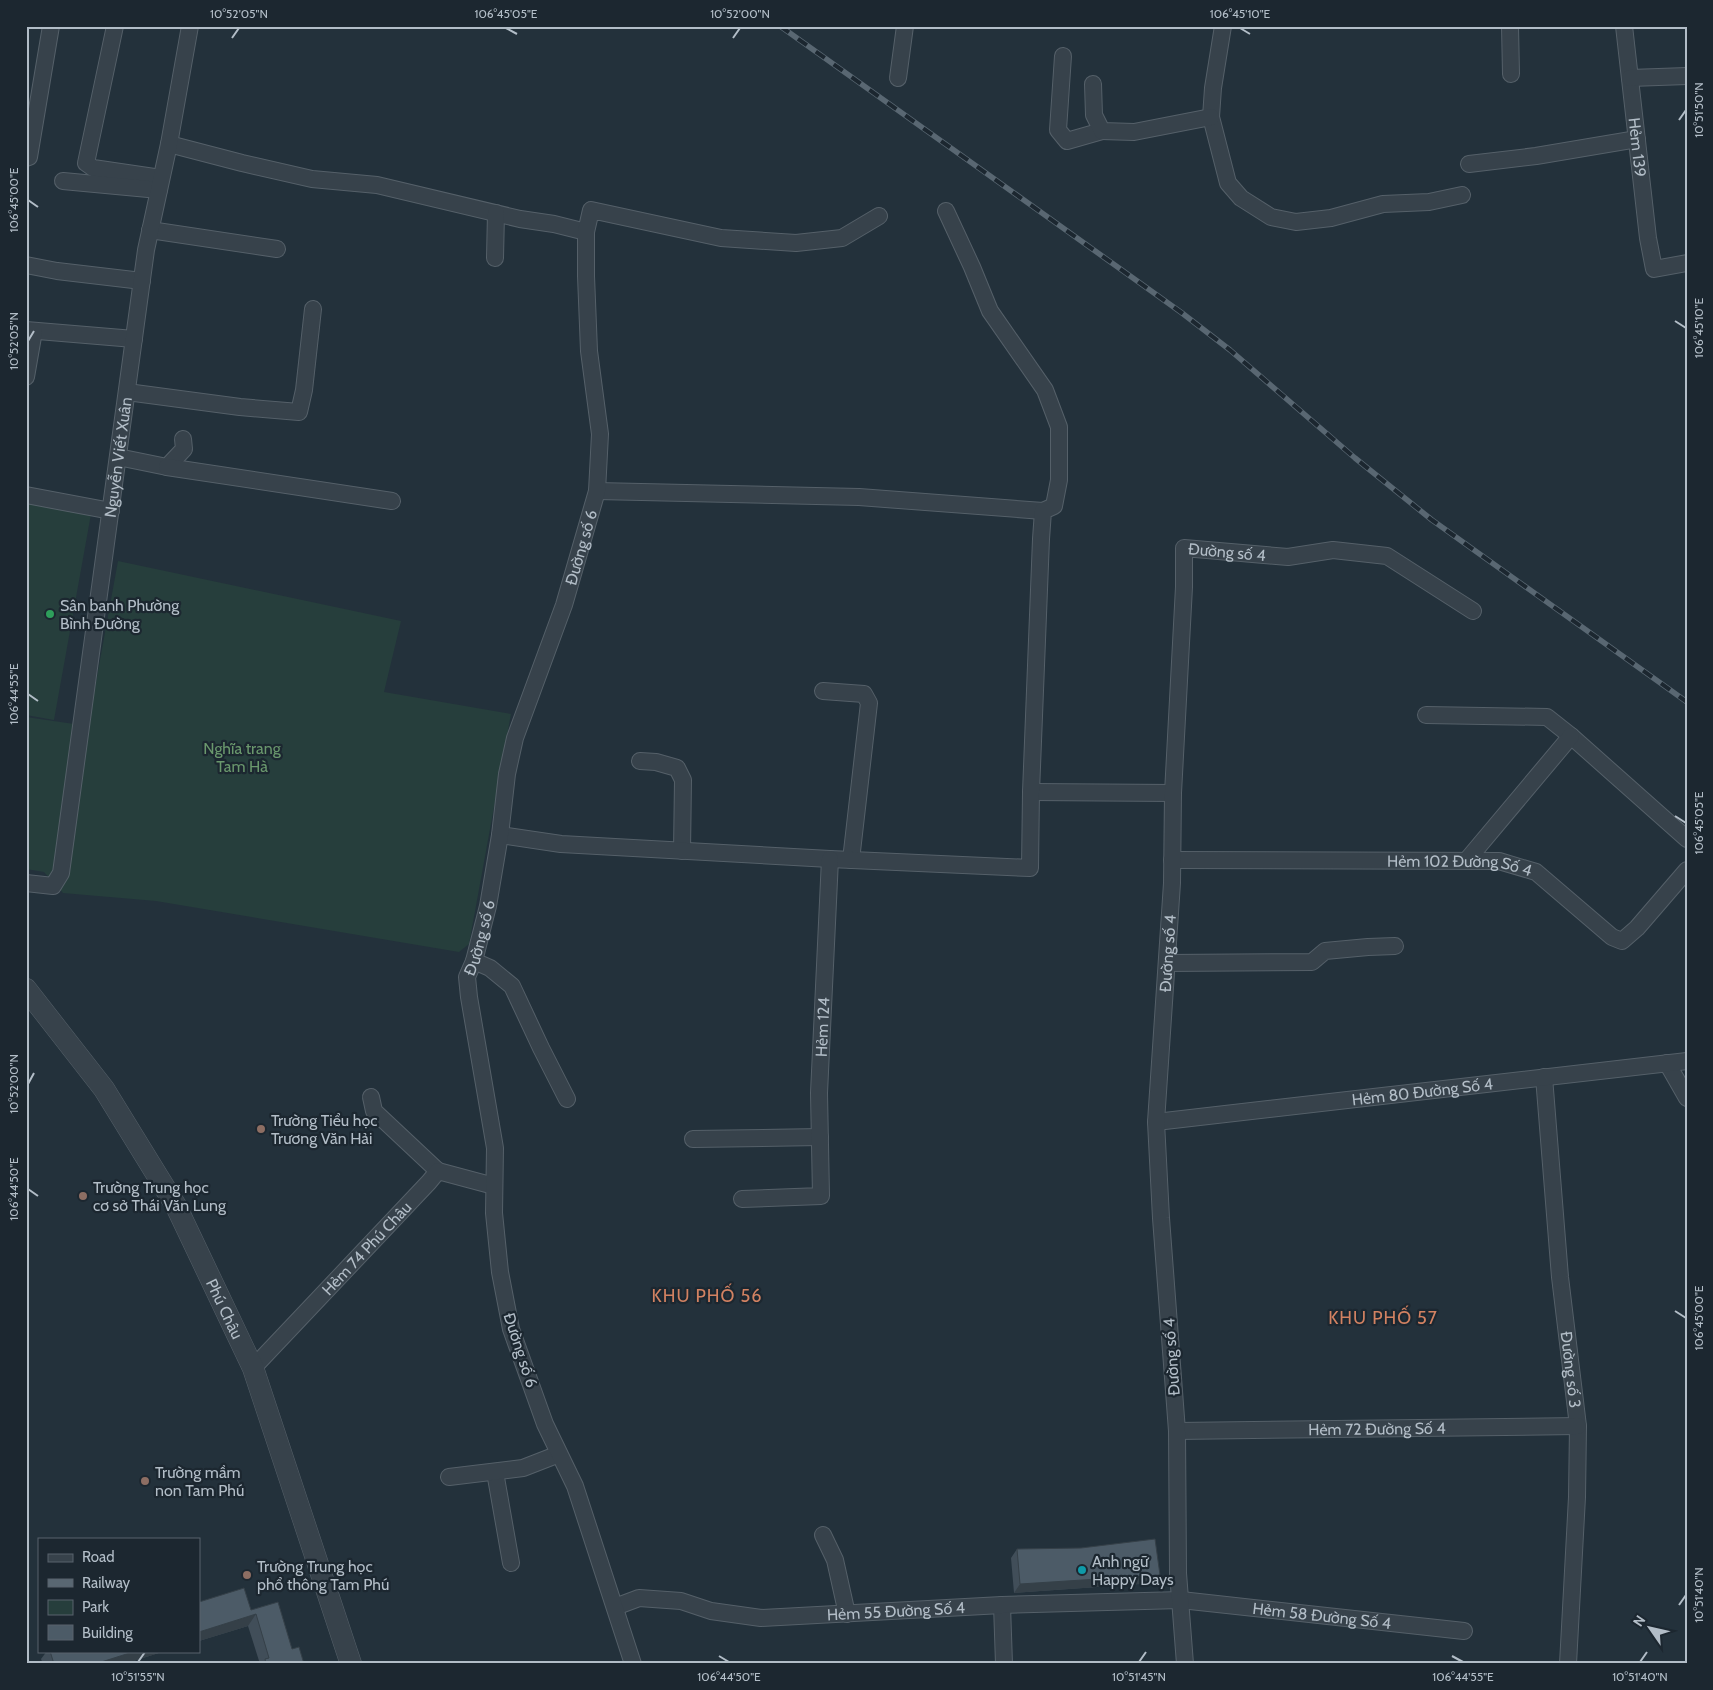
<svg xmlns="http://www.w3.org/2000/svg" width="1713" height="1690" font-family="Cabin,sans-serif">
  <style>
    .green { fill: #263e3c }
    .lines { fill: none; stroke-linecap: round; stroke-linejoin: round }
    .minor-casing { stroke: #556069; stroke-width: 18 }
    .tertiary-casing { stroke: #556069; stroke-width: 22 }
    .minor { stroke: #37424b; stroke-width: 16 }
    .tertiary { stroke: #37424b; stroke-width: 21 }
    .rail-casing { stroke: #596772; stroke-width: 5.5 }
    .rail { stroke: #1c2730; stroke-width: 4; stroke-dasharray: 11; stroke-linecap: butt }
    .wall { fill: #414e59 }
    .shaded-wall { fill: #354048 }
    .building { fill: #4c5b67; stroke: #354048 }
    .ticks { fill: none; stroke: #b2bdc7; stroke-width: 2 }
    .leisure-dot { fill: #2e9e5b; stroke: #1c2730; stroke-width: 2 }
    .education-dot { fill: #8d6e63; stroke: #1c2730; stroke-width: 2 }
    .culture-dot { fill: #0f9aa8; stroke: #1c2730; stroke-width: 2 }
    .labels { text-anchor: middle; stroke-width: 4.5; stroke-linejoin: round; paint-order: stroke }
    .street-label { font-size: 16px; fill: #b2bdc7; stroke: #1c2730 }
    .poi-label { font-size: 16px; fill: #b2bdc7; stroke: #1c2730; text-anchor: start }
    .park-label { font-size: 16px; fill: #6a986d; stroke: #1c2730 }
    .neighbourhood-label { font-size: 18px; letter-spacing: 1px; fill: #d28262; stroke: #1c2730 }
    .neatline { fill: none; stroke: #b2bdc7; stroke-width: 2 }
    .ticks-label { font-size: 12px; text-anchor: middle; fill: #b2bdc7 }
  </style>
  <rect width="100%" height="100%" fill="#23313b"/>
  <path class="green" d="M 26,503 L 91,514 L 54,720 L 26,715 Z
    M 118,561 L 401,621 L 384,692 L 511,714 L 469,944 L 459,952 L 156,901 L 63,893 L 44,872 L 26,869 L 26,717 L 88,726 Z"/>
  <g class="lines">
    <defs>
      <g id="minor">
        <path d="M 115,26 L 86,163 L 93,168 L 161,178"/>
        <path d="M 1223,26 L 1213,88 L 1211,117 L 1228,183 L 1241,198 L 1271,217 L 1296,222 L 1331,218 L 1383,204 L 1429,202 L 1462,195"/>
        <path d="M 1510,26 L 1511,74"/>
        <path id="s1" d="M 1624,26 L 1648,238 L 1654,269 L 1687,263"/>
        <path d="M 1063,56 L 1058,130 L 1067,141 L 1102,131"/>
        <path d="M 898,78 L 905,26"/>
        <path d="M 1630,78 L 1687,76"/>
        <path d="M 1093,84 L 1094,115 L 1102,131 L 1134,132 L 1211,117"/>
        <path d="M 169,144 L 242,163 L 312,179 L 377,185 L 520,219 L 554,224 L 586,232"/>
        <path d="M 26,158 L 29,157 L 51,26"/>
        <path d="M 1469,164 L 1536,156 L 1637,139"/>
        <path d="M 63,181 L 159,190"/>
        <path d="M 150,230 L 277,249"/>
        <path d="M 495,258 L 496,213"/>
        <path d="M 26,265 L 57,271 L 142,281"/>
        <path d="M 26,330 L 134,339"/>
        <path d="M 26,377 L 34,331"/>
        <path d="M 127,392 L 240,407 L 299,412 L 304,390 L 313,309"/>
        <path d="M 118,457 L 167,467 L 184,449 L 183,439"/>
        <path d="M 167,467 L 392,501"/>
        <path d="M 597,491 L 859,497 L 1043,511"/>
        <path d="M 26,495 L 111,511"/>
        <path d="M 823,691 L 864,694 L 869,703 L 851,860"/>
        <path d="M 1426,715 L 1547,717 L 1571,736 L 1687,839"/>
        <path d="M 640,761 L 656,762 L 677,768 L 683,780 L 682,851"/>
        <path d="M 1031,792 L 1173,793"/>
        <path d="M 500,835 L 561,844 L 830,859 L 1030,868 L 1031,792 L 1041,539 L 1043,511 L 1054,506 L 1059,480 L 1059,427 L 1045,390 L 990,311 L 972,267 L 946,211"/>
        <path id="s2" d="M 1172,860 L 1499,861 L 1536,872 L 1612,937 L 1622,941 L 1637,928 L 1687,870"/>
        <path d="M 1467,860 L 1571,736"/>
        <path id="s3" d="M 26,883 L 53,886 L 61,873 L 146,250 L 169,144 L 190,26"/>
        <path d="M 474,961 L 490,968 L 512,986 L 541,1048 L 567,1099"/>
        <path d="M 1167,963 L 1312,962 L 1325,951 L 1368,947 L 1395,946"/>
        <path d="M 1667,1063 L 1687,1098"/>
        <path id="s4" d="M 1544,1077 L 1560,1277 L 1578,1426 L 1577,1497 L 1568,1664"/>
        <path d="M 371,1097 L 374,1111 L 438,1171"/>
        <path id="s5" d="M 1156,1122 L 1687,1061"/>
        <path d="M 693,1139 L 820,1137"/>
        <path id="s6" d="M 742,1199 L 821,1196 L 819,1093 L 830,859"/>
        <path id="s7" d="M 253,1368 L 429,1182 L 438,1171 L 494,1186"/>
        <path id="s8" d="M 1177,1431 L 1578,1426"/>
        <path d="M 495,1472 L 511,1563"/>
        <path d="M 449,1477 L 523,1468 L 559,1454"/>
        <path d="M 823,1535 L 835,1560 L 847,1614"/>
        <path d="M 1002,1605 L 1004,1664"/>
        <path id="s9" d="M 615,1607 L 639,1598 L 681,1601 L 711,1611 L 761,1618 L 1002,1605 L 1181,1600 L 1464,1631"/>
        <path id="s10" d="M 633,1664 L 575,1486 L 545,1424 L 511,1329 L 500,1272 L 494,1213 L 495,1148 L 469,997 L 467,977 L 474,961 L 488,906 L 500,835 L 507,774 L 515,738 L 564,605 L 597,491 L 600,434 L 589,351 L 586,276 L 586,232 L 591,210 L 721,238 L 796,243 L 842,238 L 879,216"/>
        <path id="s11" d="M 1185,1664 L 1178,1573 L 1177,1431 L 1161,1218 L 1156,1122 L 1172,883 L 1173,793 L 1184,587 L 1184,548 L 1288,557 L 1333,550 L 1387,556 L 1473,611"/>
      </g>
      <g id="tertiary">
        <path id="s12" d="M 26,989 L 104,1089 L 176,1206 L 253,1368 L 351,1664"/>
      </g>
    </defs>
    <use href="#minor" class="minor-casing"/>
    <use href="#tertiary" class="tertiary-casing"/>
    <use href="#minor" class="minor"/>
    <use href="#tertiary" class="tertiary"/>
    <defs>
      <path id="rail" d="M 780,26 L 1182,313 L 1230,350 L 1355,458 L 1432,520 L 1687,702"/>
    </defs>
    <use href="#rail" class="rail-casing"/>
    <use href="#rail" class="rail"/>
  </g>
  <path class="wall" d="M 1017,1549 L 1154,1583 L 1014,1593 L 1011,1558 Z
    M 199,1602 L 251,1610 L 292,1649 L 304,1664 L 260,1664 L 248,1626 L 199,1641 Z
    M 47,1651 L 165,1651 L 124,1664 L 43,1664 L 41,1659 Z"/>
  <path class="shaded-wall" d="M 1160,1575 L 1154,1583 L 1014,1593 L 1020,1584 Z
    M 256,1614 L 248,1626 L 199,1641 L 199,1632 Z
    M 136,1651 L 165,1651 L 124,1664 L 95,1664 Z"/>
  <path class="building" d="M 1155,1539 L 1160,1575 L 1020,1584 L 1017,1549 L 1081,1548 Z
    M 244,1588 L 251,1610 L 278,1602 L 292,1649 L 299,1647 L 304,1664 L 266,1664 L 265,1659 L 269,1658 L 256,1614 L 199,1632 L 199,1602 Z
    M 50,1651 L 136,1651 L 95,1664 L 54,1664 Z"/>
  <path class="ticks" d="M 506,28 L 517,34M 1240,28 L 1250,34M 232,38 L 239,28M 733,38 L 740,28M 1679,120 L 1686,110M 28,200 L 38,207M 1675,321 L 1686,328M 28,341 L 34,331M 28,694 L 38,701M 1675,816 L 1686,823M 28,1084 L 34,1073M 28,1189 L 38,1196M 1675,1311 L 1686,1318M 1679,1605 L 1686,1595M 719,1656 L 729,1662M 1452,1656 L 1463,1662M 138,1662 L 145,1652M 1139,1662 L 1146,1652M 1640,1662 L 1647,1652"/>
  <circle class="leisure-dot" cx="50" cy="614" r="5"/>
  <g class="education-dot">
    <circle cx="261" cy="1129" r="5"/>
    <circle cx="83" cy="1196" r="5"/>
    <circle cx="145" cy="1481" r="5"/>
    <circle cx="247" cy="1575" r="5"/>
  </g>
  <circle class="culture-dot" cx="1082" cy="1570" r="5"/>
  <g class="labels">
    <g class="street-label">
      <text dy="6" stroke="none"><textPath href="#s1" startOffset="122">Hẻm 139</textPath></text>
      <text dy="6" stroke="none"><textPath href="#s3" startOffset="462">Nguyễn Viết Xuân</textPath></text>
      <text dy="6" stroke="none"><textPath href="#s10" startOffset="1159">Đường số 6</textPath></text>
      <text dy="6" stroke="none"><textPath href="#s11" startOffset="1161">Đường số 4</textPath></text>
      <text dy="6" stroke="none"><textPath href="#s2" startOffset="288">Hẻm 102 Đường Số 4</textPath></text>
      <text dy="6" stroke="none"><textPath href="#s10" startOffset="754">Đường số 6</textPath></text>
      <text dy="6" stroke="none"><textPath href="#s11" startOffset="712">Đường số 4</textPath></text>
      <text dy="6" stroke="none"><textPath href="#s6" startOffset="248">Hẻm 124</textPath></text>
      <text dy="6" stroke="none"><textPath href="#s5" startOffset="268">Hẻm 80 Đường Số 4</textPath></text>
      <text dy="6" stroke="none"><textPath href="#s7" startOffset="165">Hẻm 74 Phú Châu</textPath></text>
      <text dy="6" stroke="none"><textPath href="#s12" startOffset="378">Phú Châu</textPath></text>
      <text transform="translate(521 1350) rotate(72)" y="6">Đường số 6</text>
      <text transform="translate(1171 1357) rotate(-94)" y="6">Đường số 4</text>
      <text dy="6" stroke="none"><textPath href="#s4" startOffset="294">Đường số 3</textPath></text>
      <text dy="6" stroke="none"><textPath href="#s8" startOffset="200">Hẻm 72 Đường Số 4</textPath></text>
      <text dy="6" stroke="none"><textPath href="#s9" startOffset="285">Hẻm 55 Đường Số 4</textPath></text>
      <text dy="6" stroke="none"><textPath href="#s9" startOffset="712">Hẻm 58 Đường Số 4</textPath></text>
    </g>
    <g class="poi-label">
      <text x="60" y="611">Sân banh Phường<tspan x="60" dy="18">Bình Đường</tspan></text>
      <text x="271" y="1126">Trường Tiểu học<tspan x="271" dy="18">Trương Văn Hải</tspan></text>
      <text x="93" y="1193">Trường Trung học<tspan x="93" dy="18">cơ sở Thái Văn Lung</tspan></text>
      <text x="155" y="1478">Trường mầm<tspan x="155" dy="18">non Tam Phú</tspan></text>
      <text x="1092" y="1567">Anh ngữ<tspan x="1092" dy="18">Happy Days</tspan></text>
      <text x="257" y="1572">Trường Trung học<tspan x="257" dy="18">phổ thông Tam Phú</tspan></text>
    </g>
    <g class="park-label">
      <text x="242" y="754">Nghĩa trang<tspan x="242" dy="18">Tam Hà</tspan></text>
    </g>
    <g class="neighbourhood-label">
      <text x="707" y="1302">KHU PHỐ 56</text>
      <text x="1383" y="1324">KHU PHỐ 57</text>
    </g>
  </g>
  <rect width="1713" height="1690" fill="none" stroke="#1c2730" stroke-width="55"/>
  <rect x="38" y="1538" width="162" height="115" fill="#1c2730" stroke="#58636c"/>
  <rect x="48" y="1554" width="25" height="8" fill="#37424b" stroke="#58636c"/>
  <text x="82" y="1562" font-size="15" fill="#b2bdc7">Road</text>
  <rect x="48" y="1579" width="25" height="8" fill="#596772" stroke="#58636c"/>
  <text x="82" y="1588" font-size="15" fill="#b2bdc7">Railway</text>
  <rect x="48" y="1600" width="25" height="15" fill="#263e3c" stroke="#58636c"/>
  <text x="82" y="1612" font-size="15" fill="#b2bdc7">Park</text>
  <rect x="48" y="1625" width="25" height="15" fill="#4c5b67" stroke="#58636c"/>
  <text x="82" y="1638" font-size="15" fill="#b2bdc7">Building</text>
  <g transform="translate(1650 1628) rotate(304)" stroke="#1c2730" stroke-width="4" paint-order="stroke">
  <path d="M0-4L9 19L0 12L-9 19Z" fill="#b2bdc7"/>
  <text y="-8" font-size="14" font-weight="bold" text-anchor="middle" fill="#b2bdc7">N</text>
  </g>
  <rect x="28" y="28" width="1658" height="1634" class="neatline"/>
  <g class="ticks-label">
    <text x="239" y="18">10°52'05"N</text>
    <text x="506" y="18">106°45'05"E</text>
    <text x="740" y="18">10°52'00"N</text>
    <text x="1240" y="18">106°45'10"E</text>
    <text transform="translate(1699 110) rotate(-90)" y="4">10°51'50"N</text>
    <text transform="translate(14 200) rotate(-90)" y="4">106°45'00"E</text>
    <text transform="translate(1699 328) rotate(-90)" y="4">106°45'10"E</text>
    <text transform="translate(14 341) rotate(-90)" y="4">10°52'05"N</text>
    <text transform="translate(14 694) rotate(-90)" y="4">106°44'55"E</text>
    <text transform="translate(1699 823) rotate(-90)" y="4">106°45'05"E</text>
    <text transform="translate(14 1084) rotate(-90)" y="4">10°52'00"N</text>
    <text transform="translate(14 1189) rotate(-90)" y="4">106°44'50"E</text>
    <text transform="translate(1699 1318) rotate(-90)" y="4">106°45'00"E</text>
    <text transform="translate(1699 1595) rotate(-90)" y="4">10°51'40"N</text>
    <text x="138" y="1681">10°51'55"N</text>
    <text x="729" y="1681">106°44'50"E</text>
    <text x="1139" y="1681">10°51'45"N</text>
    <text x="1463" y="1681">106°44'55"E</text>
    <text x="1640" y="1681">10°51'40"N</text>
  </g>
</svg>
